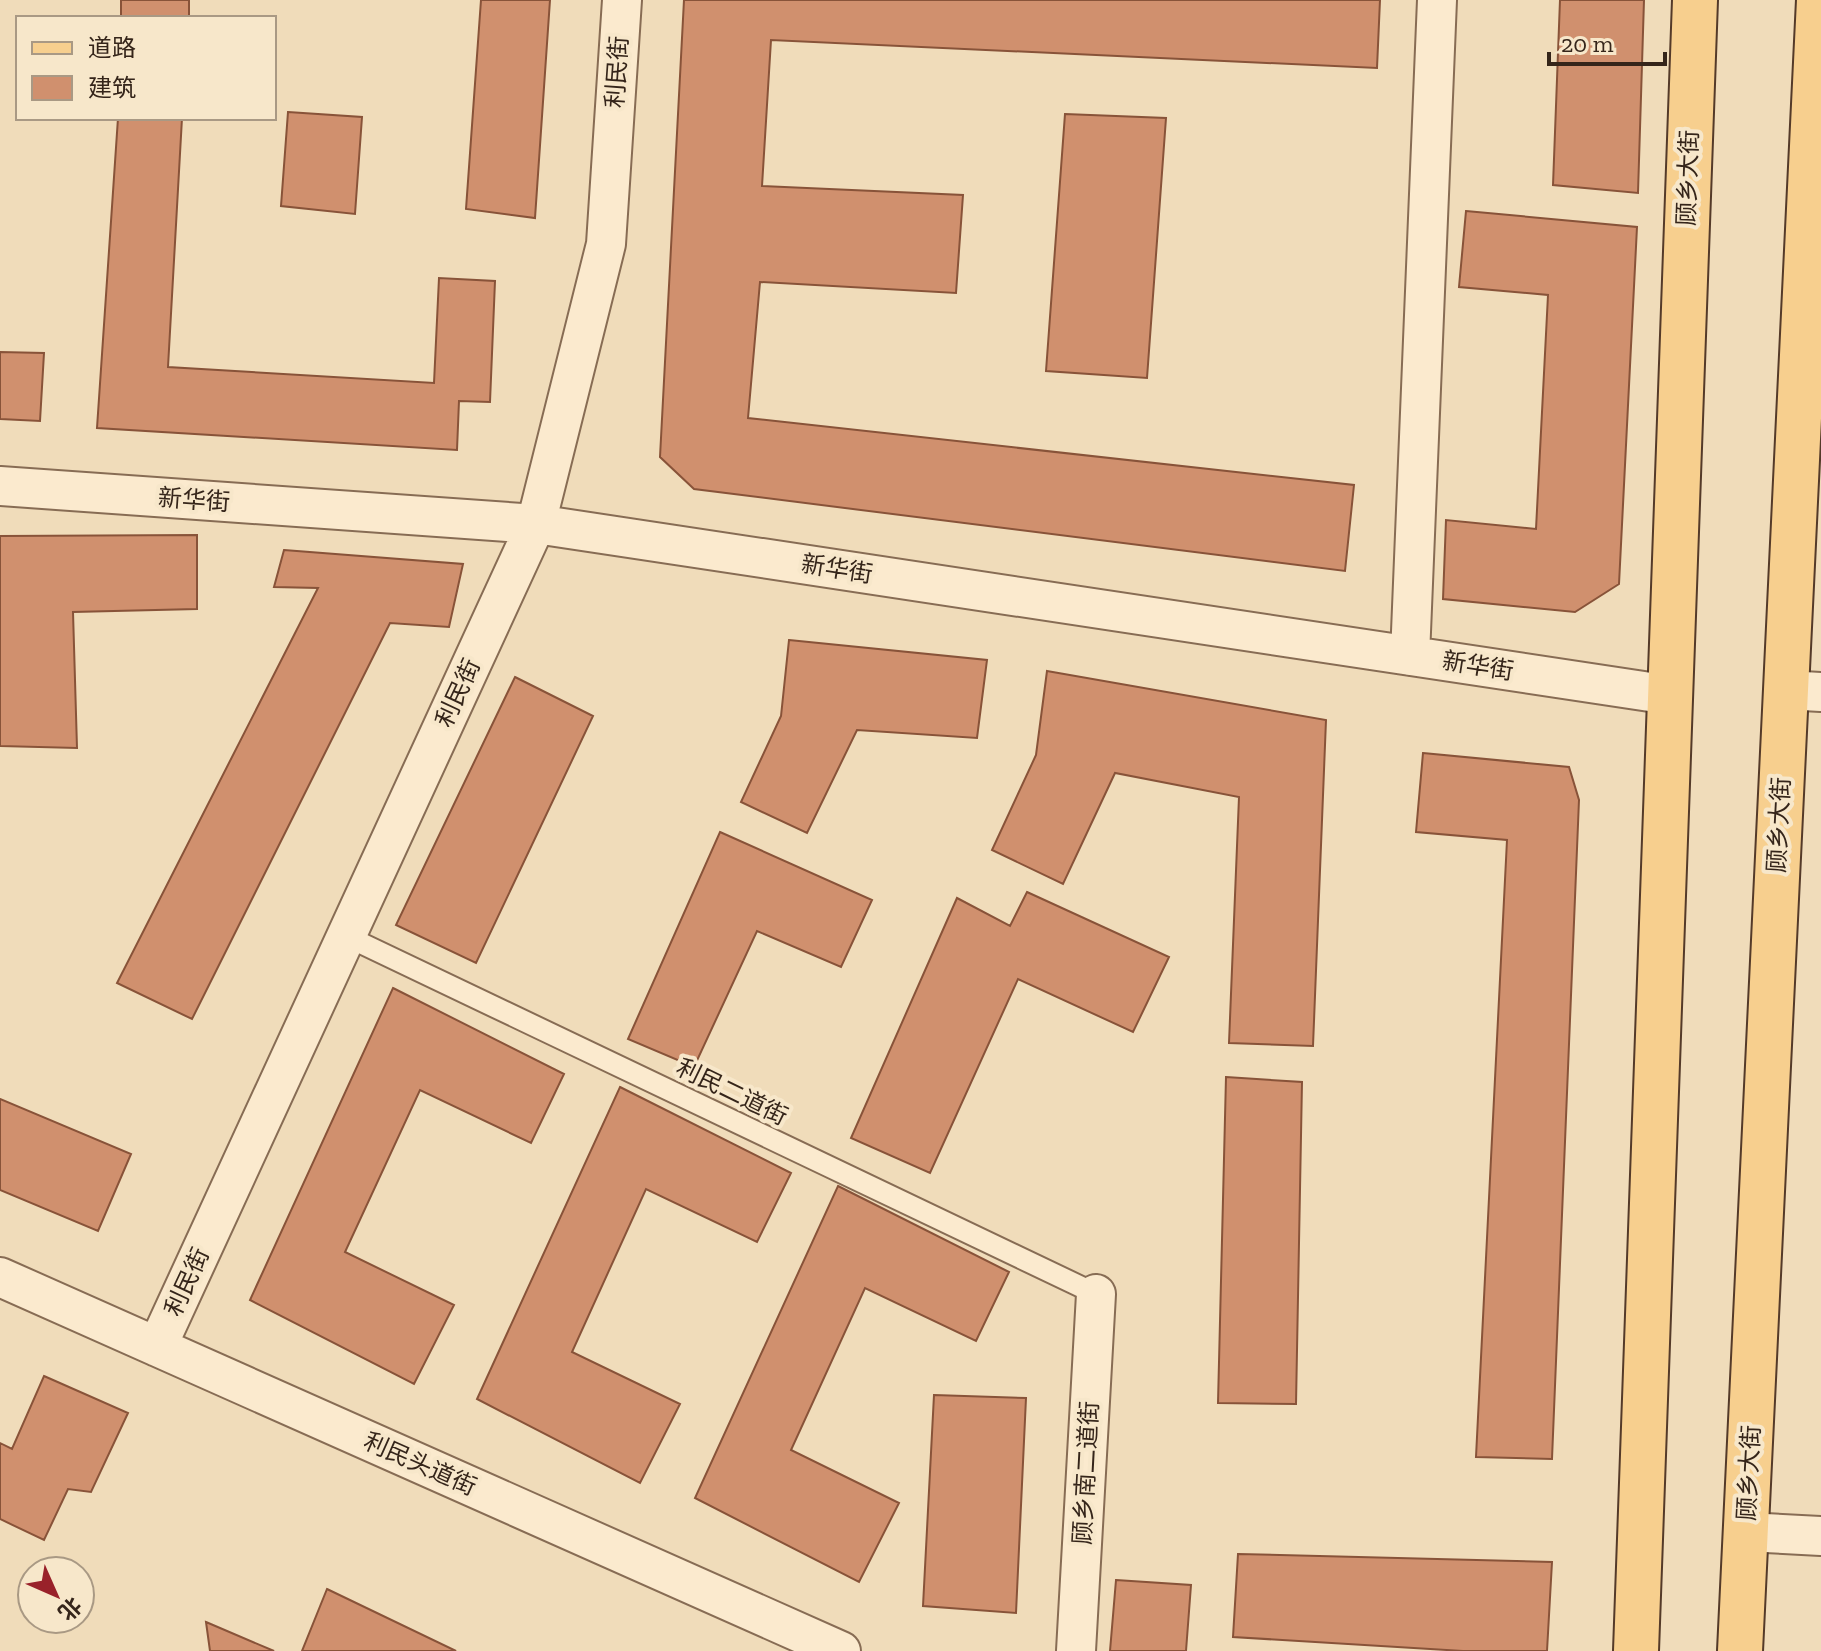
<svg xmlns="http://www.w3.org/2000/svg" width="1821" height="1651" font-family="'Zilla Slab','Noto Sans SC',serif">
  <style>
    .building { fill: #d0906e; stroke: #885339; stroke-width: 2 }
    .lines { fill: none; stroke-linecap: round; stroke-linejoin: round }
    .service-casing { stroke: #876c54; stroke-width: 24 }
    .minor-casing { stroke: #876c54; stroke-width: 42 }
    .primary-casing { stroke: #543a29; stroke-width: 48 }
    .service { stroke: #fbeace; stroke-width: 20 }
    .minor { stroke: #fbeace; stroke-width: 38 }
    .primary { stroke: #f7cf8e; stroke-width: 44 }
    .labels { text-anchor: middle; stroke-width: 8; stroke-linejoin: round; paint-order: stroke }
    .street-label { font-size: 24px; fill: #35251a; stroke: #f7e7ca }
  </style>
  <rect width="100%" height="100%" fill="#f0dcba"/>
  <path class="building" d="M 121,0 L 189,0 L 189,18 L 121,18 Z
    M 481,0 L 550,0 L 535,218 L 466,209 Z
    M 684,0 L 1380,0 L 1377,68 L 771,40 L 762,186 L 963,195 L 956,293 L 760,282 L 748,418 L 1354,485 L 1345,571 L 694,489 L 660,457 Z
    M 1560,0 L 1644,0 L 1638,193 L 1553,185 Z
    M 288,112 L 362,117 L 355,214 L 281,206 Z
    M 1065,114 L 1166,118 L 1147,378 L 1046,371 Z
    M 118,118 L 182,118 L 168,367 L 434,383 L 439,278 L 495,281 L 490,402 L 459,401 L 457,450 L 97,428 Z
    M 1466,211 L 1637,227 L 1619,584 L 1575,612 L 1443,599 L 1446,520 L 1536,529 L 1548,295 L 1459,287 Z
    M 0,352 L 44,353 L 40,421 L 0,419 Z
    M 197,535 L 197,609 L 73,612 L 77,748 L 0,746 L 0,536 Z
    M 284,550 L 463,564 L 449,627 L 390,623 L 192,1019 L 117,983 L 318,588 L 274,587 Z
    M 789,640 L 987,660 L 977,738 L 857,730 L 807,833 L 741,802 L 781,716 Z
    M 1047,671 L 1326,720 L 1313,1046 L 1229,1043 L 1239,797 L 1115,773 L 1063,884 L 992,850 L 1036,755 Z
    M 515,677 L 593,716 L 476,963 L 396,925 Z
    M 1423,753 L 1569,767 L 1579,800 L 1552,1459 L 1476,1457 L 1507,840 L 1416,832 Z
    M 720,832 L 872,900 L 841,967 L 757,931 L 694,1067 L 628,1039 Z
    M 1027,892 L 1169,957 L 1133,1032 L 1018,979 L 930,1173 L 851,1138 L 957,898 L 1010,926 Z
    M 393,988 L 564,1074 L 531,1143 L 420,1090 L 345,1252 L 454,1305 L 414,1384 L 250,1300 Z
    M 1226,1077 L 1302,1082 L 1296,1404 L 1218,1403 Z
    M 620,1087 L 791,1173 L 757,1242 L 646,1189 L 572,1352 L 680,1404 L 640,1483 L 477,1399 Z
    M 0,1099 L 131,1154 L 98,1231 L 0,1190 Z
    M 838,1186 L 1009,1272 L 976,1341 L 865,1288 L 791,1450 L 899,1503 L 859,1582 L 695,1498 Z
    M 44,1376 L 128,1413 L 91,1492 L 68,1489 L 44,1540 L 0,1519 L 0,1443 L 12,1449 Z
    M 934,1395 L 1026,1398 L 1016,1613 L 923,1606 Z
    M 1238,1554 L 1552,1562 L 1547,1651 L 1463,1651 L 1233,1637 Z
    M 1116,1580 L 1191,1585 L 1186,1651 L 1110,1651 Z
    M 327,1589 L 456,1651 L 302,1651 Z
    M 206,1622 L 274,1651 L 210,1651 Z"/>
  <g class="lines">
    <defs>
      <path id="service" d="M 346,936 L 1096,1294"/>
      <path id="minor" d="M 0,486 L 536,524 L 1670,695
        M 1410,656 L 1437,0
        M 1786,690 L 1821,692
        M 0,1277 L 841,1651
        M 157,1347 L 536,524 L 606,244 L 622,0
        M 1746,1532 L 1821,1536
        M 1076,1651 L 1096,1294"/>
      <path id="primary" d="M 1636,1651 L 1695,0
        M 1740,1651 L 1819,0"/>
    </defs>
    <use href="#service" class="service-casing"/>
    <use href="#minor" class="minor-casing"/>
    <use href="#primary" class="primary-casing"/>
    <use href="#service" class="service"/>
    <use href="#minor" class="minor"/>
    <use href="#primary" class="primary"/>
  </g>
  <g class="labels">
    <g class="street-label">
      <text transform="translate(617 72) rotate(-86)" y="8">利民街</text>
      <text transform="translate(1688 178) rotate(-88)" y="8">顾乡大街</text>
      <text transform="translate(194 500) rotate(4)" y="8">新华街</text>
      <text transform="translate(837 569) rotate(9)" y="8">新华街</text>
      <text transform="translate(1478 666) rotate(9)" y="8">新华街</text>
      <text transform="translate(458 693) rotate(-65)" y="8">利民街</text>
      <text transform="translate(1779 825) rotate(-87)" y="8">顾乡大街</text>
      <text transform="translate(732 1092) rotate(26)" y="8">利民二道街</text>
      <text transform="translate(187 1282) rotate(-65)" y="8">利民街</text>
      <text transform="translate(420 1464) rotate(24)" y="8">利民头道街</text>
      <text transform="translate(1086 1473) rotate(-87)" y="8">顾乡南二道街</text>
      <text transform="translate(1749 1473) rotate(-87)" y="8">顾乡大街</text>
    </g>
  </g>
  <rect x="16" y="16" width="260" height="104" fill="#f7e7ca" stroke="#a99984" stroke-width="2"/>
  <rect x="32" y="42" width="40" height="12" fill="#f7cf8e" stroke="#a99984" stroke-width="2"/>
  <text x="88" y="56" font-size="24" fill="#35251a">道路</text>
  <rect x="32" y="76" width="40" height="24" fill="#d0906e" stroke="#a99984" stroke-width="2"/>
  <text x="88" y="96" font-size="24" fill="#35251a">建筑</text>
  <g transform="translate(56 1595) rotate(135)"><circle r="38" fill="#f7e7ca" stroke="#a99984" stroke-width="2"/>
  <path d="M0-6L14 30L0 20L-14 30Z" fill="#99212a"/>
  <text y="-12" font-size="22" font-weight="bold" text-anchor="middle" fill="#35251a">北</text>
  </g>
  <path d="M1549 52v12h116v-12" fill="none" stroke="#35251a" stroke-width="4"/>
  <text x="1561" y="52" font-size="24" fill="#35251a" stroke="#f7e7ca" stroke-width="6" paint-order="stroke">20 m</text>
</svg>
